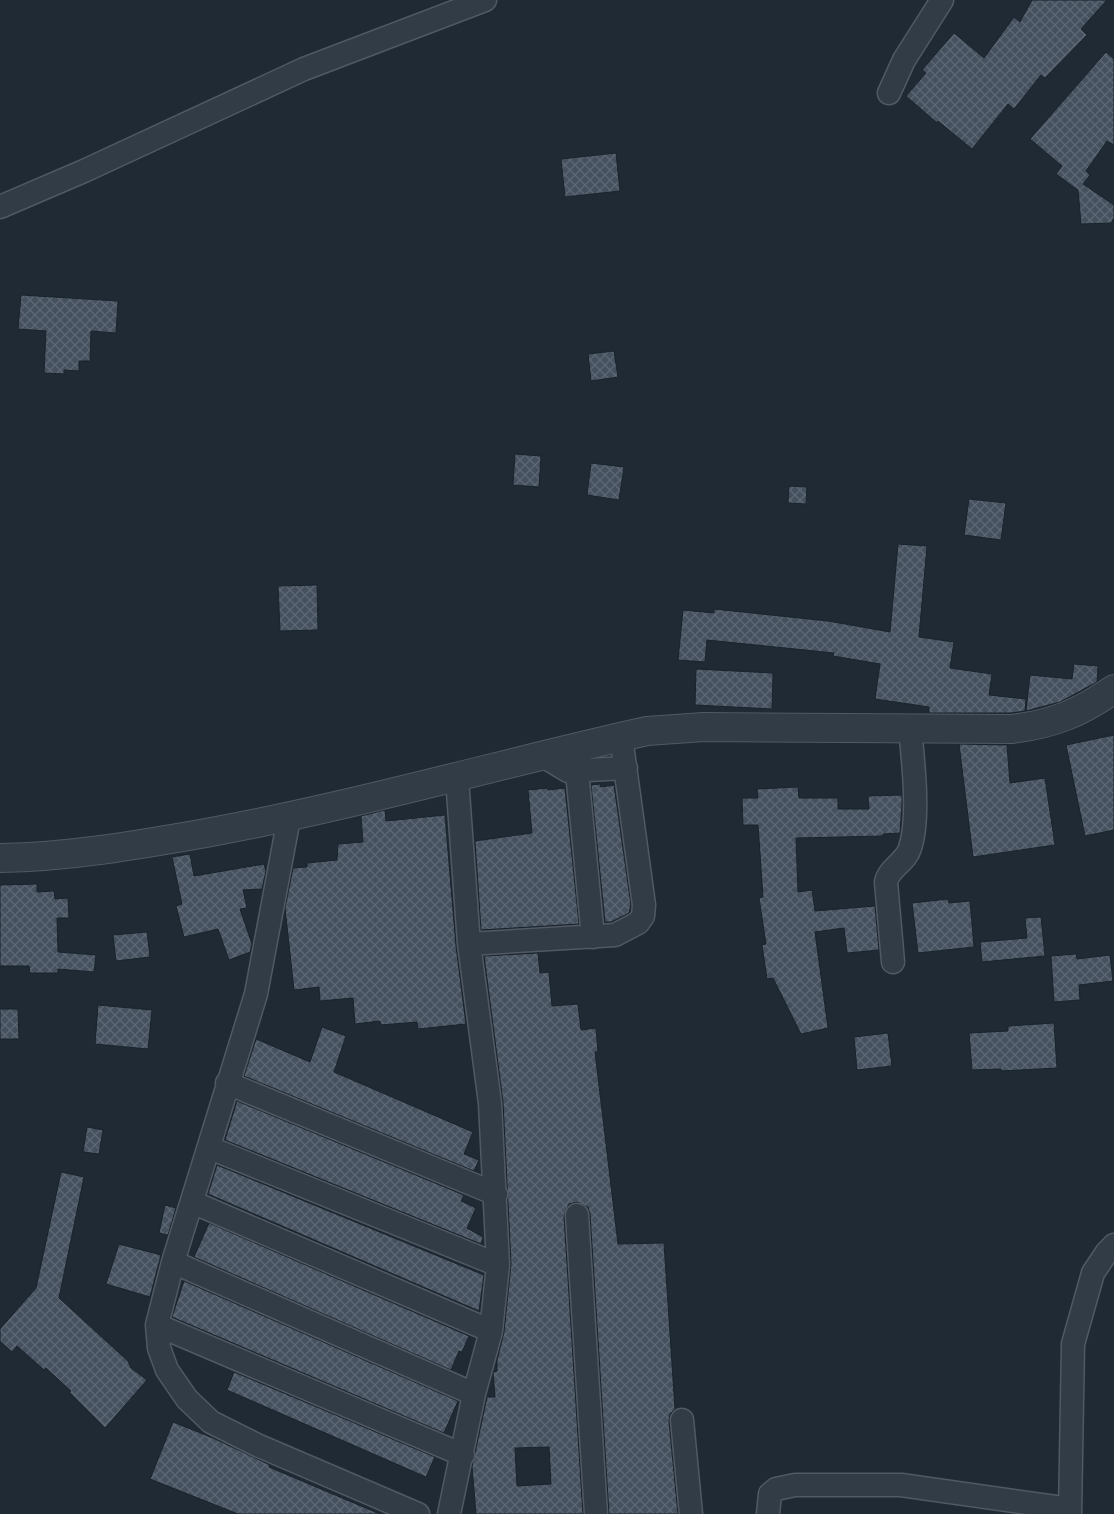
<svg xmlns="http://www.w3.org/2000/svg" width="1114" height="1514" font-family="Poppins,sans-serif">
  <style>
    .building { fill: url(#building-cross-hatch); stroke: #1a232c; fill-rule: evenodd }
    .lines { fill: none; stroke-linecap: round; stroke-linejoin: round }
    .minor-casing { stroke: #505964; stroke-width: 25 }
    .tertiary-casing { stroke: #505964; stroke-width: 30 }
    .minor { stroke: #323c46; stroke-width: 22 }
    .tertiary { stroke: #323c46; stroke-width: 28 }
  </style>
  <defs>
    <pattern id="building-cross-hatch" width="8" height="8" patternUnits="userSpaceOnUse" patternTransform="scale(1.25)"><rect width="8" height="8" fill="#45515f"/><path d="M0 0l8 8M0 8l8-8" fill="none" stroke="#5d6874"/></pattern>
  </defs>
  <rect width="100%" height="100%" fill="#1f2a35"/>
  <path class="building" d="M 1032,0 L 1107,0 L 1081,29 L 1087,35 L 1045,78 L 1041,75 L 1014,109 L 1008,104 L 972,149 L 938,121 L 937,123 L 906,96 L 926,73 L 922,70 L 954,33 L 984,58 L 1014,17 L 1020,22 Z
    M 1106,52 L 1114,59 L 1114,145 L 1107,141 L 1086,171 L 1090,175 L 1083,184 L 1114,205 L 1114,218 L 1111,223 L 1081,224 L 1078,190 L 1056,174 L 1062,166 L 1030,139 Z
    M 616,153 L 620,191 L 565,197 L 561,159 Z
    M 21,295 L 118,301 L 116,333 L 91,331 L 90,361 L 79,361 L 79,371 L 64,370 L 64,374 L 44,373 L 46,331 L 18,329 Z
    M 614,351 L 618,377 L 591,381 L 588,354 Z
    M 515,454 L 541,456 L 539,487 L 513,485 Z
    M 591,463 L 624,467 L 619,500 L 587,495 Z
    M 789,486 L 807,487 L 806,504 L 788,503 Z
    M 969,499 L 1006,503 L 1001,540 L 964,535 Z
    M 898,544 L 927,546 L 919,637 L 954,642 L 950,668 L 992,674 L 989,695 L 1026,699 L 1025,711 L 1011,713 L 929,713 L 929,707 L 875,699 L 880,664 L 833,656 L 834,653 L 707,640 L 705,662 L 678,660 L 683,610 L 714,613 L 714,609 L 828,621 L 890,632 Z
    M 317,585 L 318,630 L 280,631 L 278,586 Z
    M 1074,664 L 1098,666 L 1097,682 L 1060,702 L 1026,711 L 1030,675 L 1072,679 Z
    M 696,669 L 773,673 L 772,709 L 695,705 Z
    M 1114,735 L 1114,830 L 1085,836 L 1066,745 Z
    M 959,744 L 1007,745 L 1010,783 L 1045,778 L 1055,845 L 973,857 Z
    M 600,784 L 601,787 L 614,785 L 631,905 L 629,913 L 611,922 L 605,922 L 591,785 Z
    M 798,787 L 799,798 L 838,798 L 838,809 L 869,809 L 868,796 L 902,795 L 902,805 L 900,833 L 883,834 L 883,836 L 796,838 L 798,892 L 812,890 L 815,911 L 875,906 L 879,950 L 847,953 L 844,928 L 815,932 L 828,1028 L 801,1034 L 773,978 L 767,979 L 762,945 L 766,944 L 759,898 L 763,897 L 758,825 L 743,825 L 742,798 L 758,798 L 757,789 Z
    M 548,788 L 548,790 L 565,788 L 579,924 L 481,930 L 475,841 L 532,833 L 528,790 Z
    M 385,810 L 386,821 L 445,815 L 456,946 L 466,1024 L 418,1029 L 417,1022 L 381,1025 L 380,1021 L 355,1024 L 353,998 L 320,1001 L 319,987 L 294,990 L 285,908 L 293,868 L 307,867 L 307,863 L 337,860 L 338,844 L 363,842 L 361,816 Z
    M 190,854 L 194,876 L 264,864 L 266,871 L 262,889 L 243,890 L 247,908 L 240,909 L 252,944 L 250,952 L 229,960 L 218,929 L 184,937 L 176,906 L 182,904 L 172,857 Z
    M 37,884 L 37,892 L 54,891 L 55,899 L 68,898 L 69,918 L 57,918 L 58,952 L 96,955 L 94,972 L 58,969 L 58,973 L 30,973 L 29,966 L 0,966 L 0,885 Z
    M 948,899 L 949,903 L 970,901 L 974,947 L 918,953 L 912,903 Z
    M 1041,917 L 1045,956 L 982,962 L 980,942 L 1027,938 L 1025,918 Z
    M 147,932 L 150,957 L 116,961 L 113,935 Z
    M 538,953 L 540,973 L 549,972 L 552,1006 L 578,1004 L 581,1030 L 596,1028 L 598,1052 L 595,1052 L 618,1244 L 664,1243 L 675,1409 L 670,1414 L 669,1421 L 678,1514 L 609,1514 L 590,1214 L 588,1207 L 577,1202 L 569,1204 L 564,1216 L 583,1514 L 476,1514 L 472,1467 L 487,1397 L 495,1397 L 493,1372 L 497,1371 L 497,1360 L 504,1332 L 511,1264 L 503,1102 L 484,956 ZM 549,1447 L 551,1484 L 517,1486 L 515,1448 Z
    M 1076,954 L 1077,959 L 1110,955 L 1113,981 L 1079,985 L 1080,1000 L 1054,1002 L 1051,956 Z
    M 98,1005 L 152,1010 L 148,1049 L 95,1044 Z
    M 0,1009 L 18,1009 L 19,1039 L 0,1039 Z
    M 1054,1023 L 1057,1068 L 1001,1071 L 1001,1069 L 972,1070 L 969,1033 L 1008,1031 L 1008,1026 Z
    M 322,1027 L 346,1036 L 334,1072 L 473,1132 L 464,1154 L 479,1160 L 474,1171 L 244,1076 L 256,1039 L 310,1062 Z
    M 888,1033 L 892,1066 L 857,1070 L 854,1037 Z
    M 237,1101 L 464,1195 L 461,1201 L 476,1208 L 467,1228 L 483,1237 L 481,1244 L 225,1140 Z
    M 87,1127 L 103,1130 L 99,1154 L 83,1152 Z
    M 217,1165 L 484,1275 L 479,1311 L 208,1194 Z
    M 61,1172 L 84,1177 L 59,1298 L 128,1361 L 131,1368 L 147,1380 L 105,1428 L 69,1392 L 71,1391 L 46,1368 L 44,1370 L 17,1346 L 12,1352 L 0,1341 L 0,1329 L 36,1288 Z
    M 165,1205 L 176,1208 L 168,1235 L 159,1233 Z
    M 209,1223 L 469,1336 L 462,1352 L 459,1351 L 451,1370 L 194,1257 Z
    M 119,1244 L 161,1255 L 150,1297 L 106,1284 Z
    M 184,1281 L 458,1401 L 444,1433 L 172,1317 Z
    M 234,1372 L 435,1457 L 426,1477 L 227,1390 Z
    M 173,1422 L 213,1438 L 270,1465 L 269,1467 L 380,1514 L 238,1514 L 150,1479 Z"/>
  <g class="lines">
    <defs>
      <path id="minor" d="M 889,93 L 904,60 L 942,0
        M 0,207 L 84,171 L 304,69 L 485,0
        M 543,756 L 568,771 L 626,768
        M 577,772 L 593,937
        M 457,778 L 469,944 L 615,935 L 638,923 L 643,916 L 644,905 L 621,737
        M 289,818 L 256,994 L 173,1262 L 157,1325 L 159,1348 L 167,1370 L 187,1399 L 211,1422 L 257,1445 L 418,1514
        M 893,962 L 886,882 C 889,868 906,862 910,848 C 920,818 913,760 910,728
        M 227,1083 L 496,1194
        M 210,1148 L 498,1265
        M 192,1202 L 491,1331
        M 577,1215 L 596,1514
        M 173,1262 L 474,1394
        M 157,1325 L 463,1455
        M 682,1420 L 691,1514
        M 449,1514 L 474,1394 L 491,1331 L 498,1265 L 490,1103 L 469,944
        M 768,1514 L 770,1494 L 776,1489 L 795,1485 L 901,1485 L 1070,1509
        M 1070,1514 L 1073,1344 L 1093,1273 L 1107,1252 L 1114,1245"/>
      <path id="tertiary" d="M 0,858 C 69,857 138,845 206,833 C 354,806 499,764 647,731 L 704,727 L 1012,729 C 1053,724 1080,713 1114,689"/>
    </defs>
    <use href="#minor" class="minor-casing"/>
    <use href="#tertiary" class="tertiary-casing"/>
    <use href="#minor" class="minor"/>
    <use href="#tertiary" class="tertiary"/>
  </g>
</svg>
